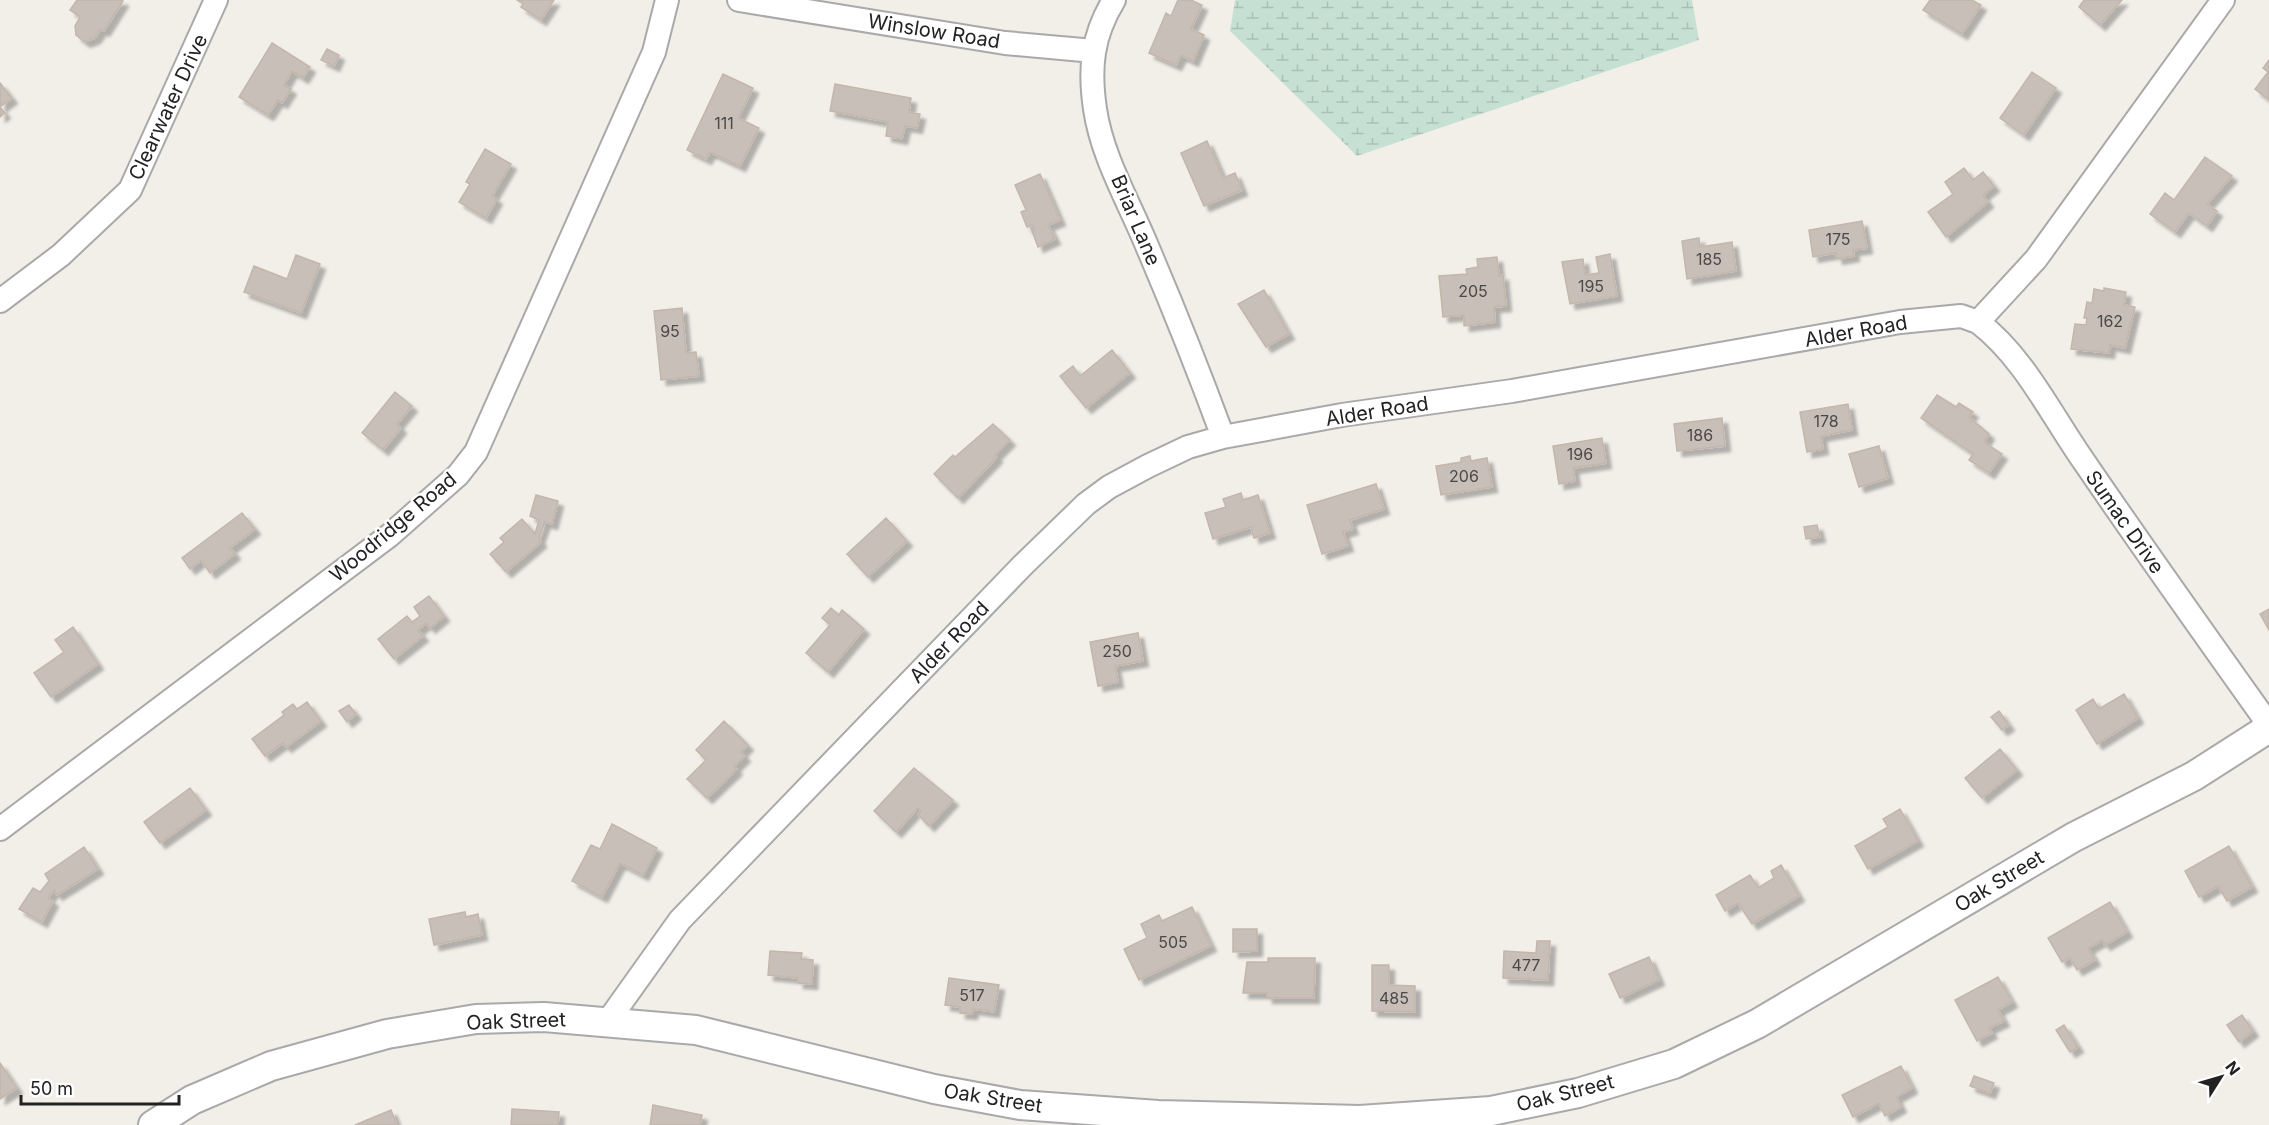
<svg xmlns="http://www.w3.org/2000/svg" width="2269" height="1125" font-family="Inter,sans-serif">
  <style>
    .wetland { fill: url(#wetland-marsh) }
    .building { fill: #c7bfb8; stroke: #c4b6ab; stroke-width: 1.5; filter: url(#shadow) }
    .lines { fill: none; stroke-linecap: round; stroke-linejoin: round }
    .minor-casing { stroke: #a9a9a9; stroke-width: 26 }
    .tertiary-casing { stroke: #a9a9a9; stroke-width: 32 }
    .minor { stroke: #fff; stroke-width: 22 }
    .tertiary { stroke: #fff; stroke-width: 28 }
    .labels { text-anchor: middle; stroke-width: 5; stroke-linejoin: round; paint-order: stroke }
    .number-label { font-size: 16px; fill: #4b4948 }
    .street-label { font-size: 20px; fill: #222; stroke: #fff }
  </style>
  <defs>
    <pattern id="wetland-marsh" width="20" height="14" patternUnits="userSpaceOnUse" patternTransform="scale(1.5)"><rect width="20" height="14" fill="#c6e0d4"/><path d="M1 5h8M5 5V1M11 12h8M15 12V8" fill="none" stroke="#aac0b6"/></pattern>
    <filter id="shadow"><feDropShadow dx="5.5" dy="5.5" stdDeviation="1.5" flood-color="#0004"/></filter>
  </defs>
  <rect width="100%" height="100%" fill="#f2efe9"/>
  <path class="wetland" d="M 1235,0 L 1692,0 L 1699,40 L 1357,156 L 1230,31 Z"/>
  <path class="building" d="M 77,0 L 122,0 L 123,1 L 104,31 L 101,29 L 95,38 L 85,42 L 76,35 L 75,26 L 80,17 L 70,10 Z
    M 517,0 L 554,0 L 541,20 L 521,7 L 523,4 Z
    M 1178,0 L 1191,0 L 1202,5 L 1191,29 L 1204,35 L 1193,61 L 1181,55 L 1176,65 L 1149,53 L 1166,13 L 1171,16 Z
    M 1930,0 L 1972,0 L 1981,5 L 1962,34 L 1923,10 Z
    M 2084,0 L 2122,0 L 2100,25 L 2079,7 Z
    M 272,43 L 310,67 L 303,78 L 292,71 L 284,85 L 291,89 L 282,103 L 278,100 L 268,115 L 239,97 Z
    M 327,49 L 339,55 L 334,66 L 321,60 Z
    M 2269,60 L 2269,100 L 2255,89 L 2268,72 L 2263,68 Z
    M 2032,72 L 2056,88 L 2024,135 L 2000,118 Z
    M 723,74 L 753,88 L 738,118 L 759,128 L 740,166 L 710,152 L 706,159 L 687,150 Z
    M 0,83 L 12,98 L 0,107 L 5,113 L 0,117 Z
    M 835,84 L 911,98 L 909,112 L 920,114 L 917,128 L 905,126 L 902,139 L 886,136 L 888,122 L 830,111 Z
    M 1207,141 L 1223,178 L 1235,173 L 1242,190 L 1204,206 L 1181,153 Z
    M 485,149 L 511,164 L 492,196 L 497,199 L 486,218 L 459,202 L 470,184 L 466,182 Z
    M 2205,157 L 2232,176 L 2207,204 L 2217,211 L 2207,226 L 2189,213 L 2175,232 L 2150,214 L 2165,193 L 2174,200 Z
    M 1964,168 L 1973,180 L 1983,172 L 1994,186 L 1983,195 L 1988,202 L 1946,237 L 1928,212 L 1953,194 L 1945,182 Z
    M 1040,174 L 1060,220 L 1048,225 L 1055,239 L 1038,247 L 1032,231 L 1035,230 L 1033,225 L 1027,227 L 1021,212 L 1026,210 L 1015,185 Z
    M 1862,221 L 1867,248 L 1853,250 L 1854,256 L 1837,259 L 1836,253 L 1813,257 L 1809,230 Z
    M 1699,238 L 1700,247 L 1732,242 L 1736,271 L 1687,279 L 1682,241 Z
    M 1610,254 L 1617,296 L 1570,304 L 1562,262 L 1583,259 L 1585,275 L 1599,273 L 1596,257 Z
    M 296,255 L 320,264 L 301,313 L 244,292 L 254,266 L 287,279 Z
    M 1497,257 L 1499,276 L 1503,275 L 1506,306 L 1494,307 L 1495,322 L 1464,326 L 1464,315 L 1443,317 L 1439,276 L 1467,274 L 1466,269 L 1478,267 L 1477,259 Z
    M 2104,288 L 2126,292 L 2124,305 L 2135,307 L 2125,348 L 2110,345 L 2109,353 L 2071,349 L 2075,324 L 2086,325 L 2087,318 L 2084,318 L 2087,302 L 2092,303 L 2094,289 L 2104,291 Z
    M 1264,290 L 1289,334 L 1266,347 L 1238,304 Z
    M 682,308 L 686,353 L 696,352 L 699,376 L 661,380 L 654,311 Z
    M 1112,350 L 1130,373 L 1086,408 L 1060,376 L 1073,366 L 1080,376 Z
    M 395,392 L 412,406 L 397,424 L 401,428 L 383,450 L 362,433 Z
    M 1937,395 L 1956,407 L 1959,403 L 1973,412 L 1969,417 L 1989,434 L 1984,442 L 2002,454 L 1989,473 L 1969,460 L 1973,454 L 1921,418 Z
    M 1848,404 L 1852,430 L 1821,436 L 1823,449 L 1807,452 L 1800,412 Z
    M 1722,418 L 1725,446 L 1677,451 L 1674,424 Z
    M 993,424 L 1010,440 L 995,455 L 997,457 L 958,498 L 934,474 L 953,455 L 955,457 Z
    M 1602,438 L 1606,463 L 1573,468 L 1575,481 L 1559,484 L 1553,446 Z
    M 1879,446 L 1888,478 L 1859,487 L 1849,454 Z
    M 1470,456 L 1471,461 L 1487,458 L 1492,487 L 1441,495 L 1436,466 L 1461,462 L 1461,458 Z
    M 1376,484 L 1384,509 L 1350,520 L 1353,529 L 1343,532 L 1348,546 L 1322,554 L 1307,505 Z
    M 1241,493 L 1243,500 L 1258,495 L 1270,533 L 1254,538 L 1251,527 L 1213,539 L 1205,513 L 1226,507 L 1223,499 Z
    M 536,495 L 558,501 L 552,524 L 545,522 L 539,538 L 541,542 L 506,572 L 490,554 L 504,542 L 500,538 L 522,519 L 535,534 L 539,520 L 530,516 Z
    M 242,513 L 255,529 L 230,548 L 235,554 L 210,573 L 201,560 L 190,569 L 182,558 Z
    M 886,518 L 907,541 L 868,577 L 847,554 Z
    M 1817,525 L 1820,537 L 1806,539 L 1804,527 Z
    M 429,596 L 444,616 L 430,628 L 426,623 L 418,630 L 423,636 L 394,659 L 378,639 L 407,616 L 412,622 L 420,616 L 414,607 Z
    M 831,608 L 839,615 L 842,610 L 864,629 L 828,672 L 806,653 L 830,625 L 822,618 Z
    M 2269,609 L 2269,630 L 2260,614 Z
    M 73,627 L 98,664 L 51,697 L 34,673 L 64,652 L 55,640 Z
    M 1138,633 L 1143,661 L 1115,666 L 1118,682 L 1098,686 L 1090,642 Z
    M 2124,694 L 2138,718 L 2097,744 L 2076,710 L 2093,699 L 2099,709 Z
    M 307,702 L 321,721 L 286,747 L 283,743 L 265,756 L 252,739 L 284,715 L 282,712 L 293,704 L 297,709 Z
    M 349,705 L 356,714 L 347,722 L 339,711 Z
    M 1999,711 L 2009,725 L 2002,730 L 1991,717 Z
    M 724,721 L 748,745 L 741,752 L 745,756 L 734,767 L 737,769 L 707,798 L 687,779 L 706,760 L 696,750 Z
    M 2000,749 L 2017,770 L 1982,798 L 1965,778 Z
    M 914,768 L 953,800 L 929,826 L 918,815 L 921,811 L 918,808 L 896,832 L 874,811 Z
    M 190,788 L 206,810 L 160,843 L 144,822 Z
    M 1900,809 L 1918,841 L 1868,869 L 1855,846 L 1888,827 L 1883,819 Z
    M 612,824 L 657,848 L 643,875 L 620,863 L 602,897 L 572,881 L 591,845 L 600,849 Z
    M 2229,846 L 2252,887 L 2227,901 L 2218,886 L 2199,897 L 2185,871 Z
    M 84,847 L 98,869 L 57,895 L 54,890 L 48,898 L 53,901 L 42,922 L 19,909 L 33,888 L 40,892 L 49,881 L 45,874 Z
    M 1781,865 L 1799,896 L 1752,924 L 1738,903 L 1725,911 L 1716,895 L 1750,875 L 1758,888 L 1774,878 L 1771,871 Z
    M 2110,902 L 2127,932 L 2105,945 L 2102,940 L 2088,948 L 2095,960 L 2077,970 L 2070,958 L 2062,962 L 2048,938 Z
    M 1192,907 L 1211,946 L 1139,980 L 1124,949 L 1147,938 L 1141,924 L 1159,915 L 1162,921 Z
    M 465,912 L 466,917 L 478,914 L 482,935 L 434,945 L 429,919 Z
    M 1233,929 L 1257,929 L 1257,951 L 1233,952 Z
    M 1537,941 L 1550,941 L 1548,980 L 1503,978 L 1504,951 L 1536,953 Z
    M 770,951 L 802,953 L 801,959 L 813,960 L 812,984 L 798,983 L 798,978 L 768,975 Z
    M 1649,957 L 1659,980 L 1620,998 L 1609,974 Z
    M 1268,958 L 1315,958 L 1314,998 L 1267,998 L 1267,993 L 1243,993 L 1247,962 L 1268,962 Z
    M 1372,965 L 1389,965 L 1389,985 L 1415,986 L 1415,1012 L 1372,1011 Z
    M 1998,977 L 2012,1002 L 1998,1010 L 2004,1021 L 1989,1028 L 1992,1033 L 1977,1041 L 1955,1000 Z
    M 949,978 L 999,985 L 994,1012 L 973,1009 L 972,1014 L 960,1013 L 960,1007 L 945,1005 Z
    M 2242,1015 L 2253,1031 L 2239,1042 L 2227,1025 Z
    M 2064,1025 L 2078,1047 L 2070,1052 L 2056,1030 Z
    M 0,1063 L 17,1088 L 0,1099 Z
    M 1901,1066 L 1912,1088 L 1896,1097 L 1901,1107 L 1885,1116 L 1879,1103 L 1853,1117 L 1842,1095 Z
    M 1974,1076 L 1994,1083 L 1990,1093 L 1970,1086 Z
    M 653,1105 L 702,1115 L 700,1125 L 650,1125 Z
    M 512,1109 L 559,1112 L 558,1125 L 511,1125 Z
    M 391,1110 L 397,1125 L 355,1125 Z"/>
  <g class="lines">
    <defs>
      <path id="minor" d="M 739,0 L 1005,43 L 1094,51
        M 1114,0 C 1092,36 1089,68 1095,109 C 1102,157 1129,202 1147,246 C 1174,309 1199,372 1223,437
        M 0,301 L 61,255 L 130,190 L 216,0
        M 1978,322 C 2025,358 2051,415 2085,463 C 2145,551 2207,638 2269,725
        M 0,829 L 390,535 L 458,475 L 476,452 L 654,52 L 667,0
        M 608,1021 L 680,920 L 1023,565 L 1086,504 L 1109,487 L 1148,466 L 1188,447 L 1223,437 L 1342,415 L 1512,391 L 1900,322 L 1961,316 L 1978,322 L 2036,259 L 2223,0"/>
      <path id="tertiary" d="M 153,1125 L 192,1100 L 271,1066 L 387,1034 L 476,1019 L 544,1017 L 696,1030 L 934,1089 L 1020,1105 L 1158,1115 L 1360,1120 L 1491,1111 L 1578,1093 L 1674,1064 L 1757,1024 L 2074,837 L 2194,776 L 2269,728"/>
    </defs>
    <use href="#minor" class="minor-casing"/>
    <use href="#tertiary" class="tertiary-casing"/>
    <use href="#minor" class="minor"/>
    <use href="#tertiary" class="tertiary"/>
  </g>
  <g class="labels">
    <g class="number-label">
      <text x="724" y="129">111</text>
      <text x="1838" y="245">175</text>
      <text x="1709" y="265">185</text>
      <text x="1591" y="292">195</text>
      <text x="1473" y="297">205</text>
      <text x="2110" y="327">162</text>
      <text x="670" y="337">95</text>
      <text x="1826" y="427">178</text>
      <text x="1700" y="441">186</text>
      <text x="1580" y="460">196</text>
      <text x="1464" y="482">206</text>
      <text x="1117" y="657">250</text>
      <text x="1173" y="948">505</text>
      <text x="1526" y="971">477</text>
      <text x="972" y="1001">517</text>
      <text x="1394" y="1004">485</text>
    </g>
    <g class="street-label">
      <text transform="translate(934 31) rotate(9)" y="7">Winslow Road</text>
      <text transform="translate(168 107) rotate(-65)" y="7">Clearwater Drive</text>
      <text transform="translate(1136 220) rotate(67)" y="7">Briar Lane</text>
      <text transform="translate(1856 331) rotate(-10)" y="7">Alder Road</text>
      <text transform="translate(1377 411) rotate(-9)" y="7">Alder Road</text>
      <text transform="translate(2125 522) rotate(55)" y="7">Sumac Drive</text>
      <text transform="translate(393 527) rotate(-40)" y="7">Woodridge Road</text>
      <text transform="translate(949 642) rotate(-46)" y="7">Alder Road</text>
      <text transform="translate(1999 881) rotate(-31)" y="7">Oak Street</text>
      <text transform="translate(516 1021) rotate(-2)" y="7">Oak Street</text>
      <text transform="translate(1565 1093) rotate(-14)" y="7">Oak Street</text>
      <text transform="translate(993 1098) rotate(9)" y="7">Oak Street</text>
    </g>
  </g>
  <g transform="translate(2221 1077) rotate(53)" stroke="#ffffff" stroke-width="4.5" paint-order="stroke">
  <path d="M0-4.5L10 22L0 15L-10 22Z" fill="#222222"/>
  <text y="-9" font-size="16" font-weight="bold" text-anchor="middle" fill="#222222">N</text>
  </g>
  <path d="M21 1095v9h158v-9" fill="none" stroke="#222222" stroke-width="3"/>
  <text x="30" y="1095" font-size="18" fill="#222222" stroke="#ffffff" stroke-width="4.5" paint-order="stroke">50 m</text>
</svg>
